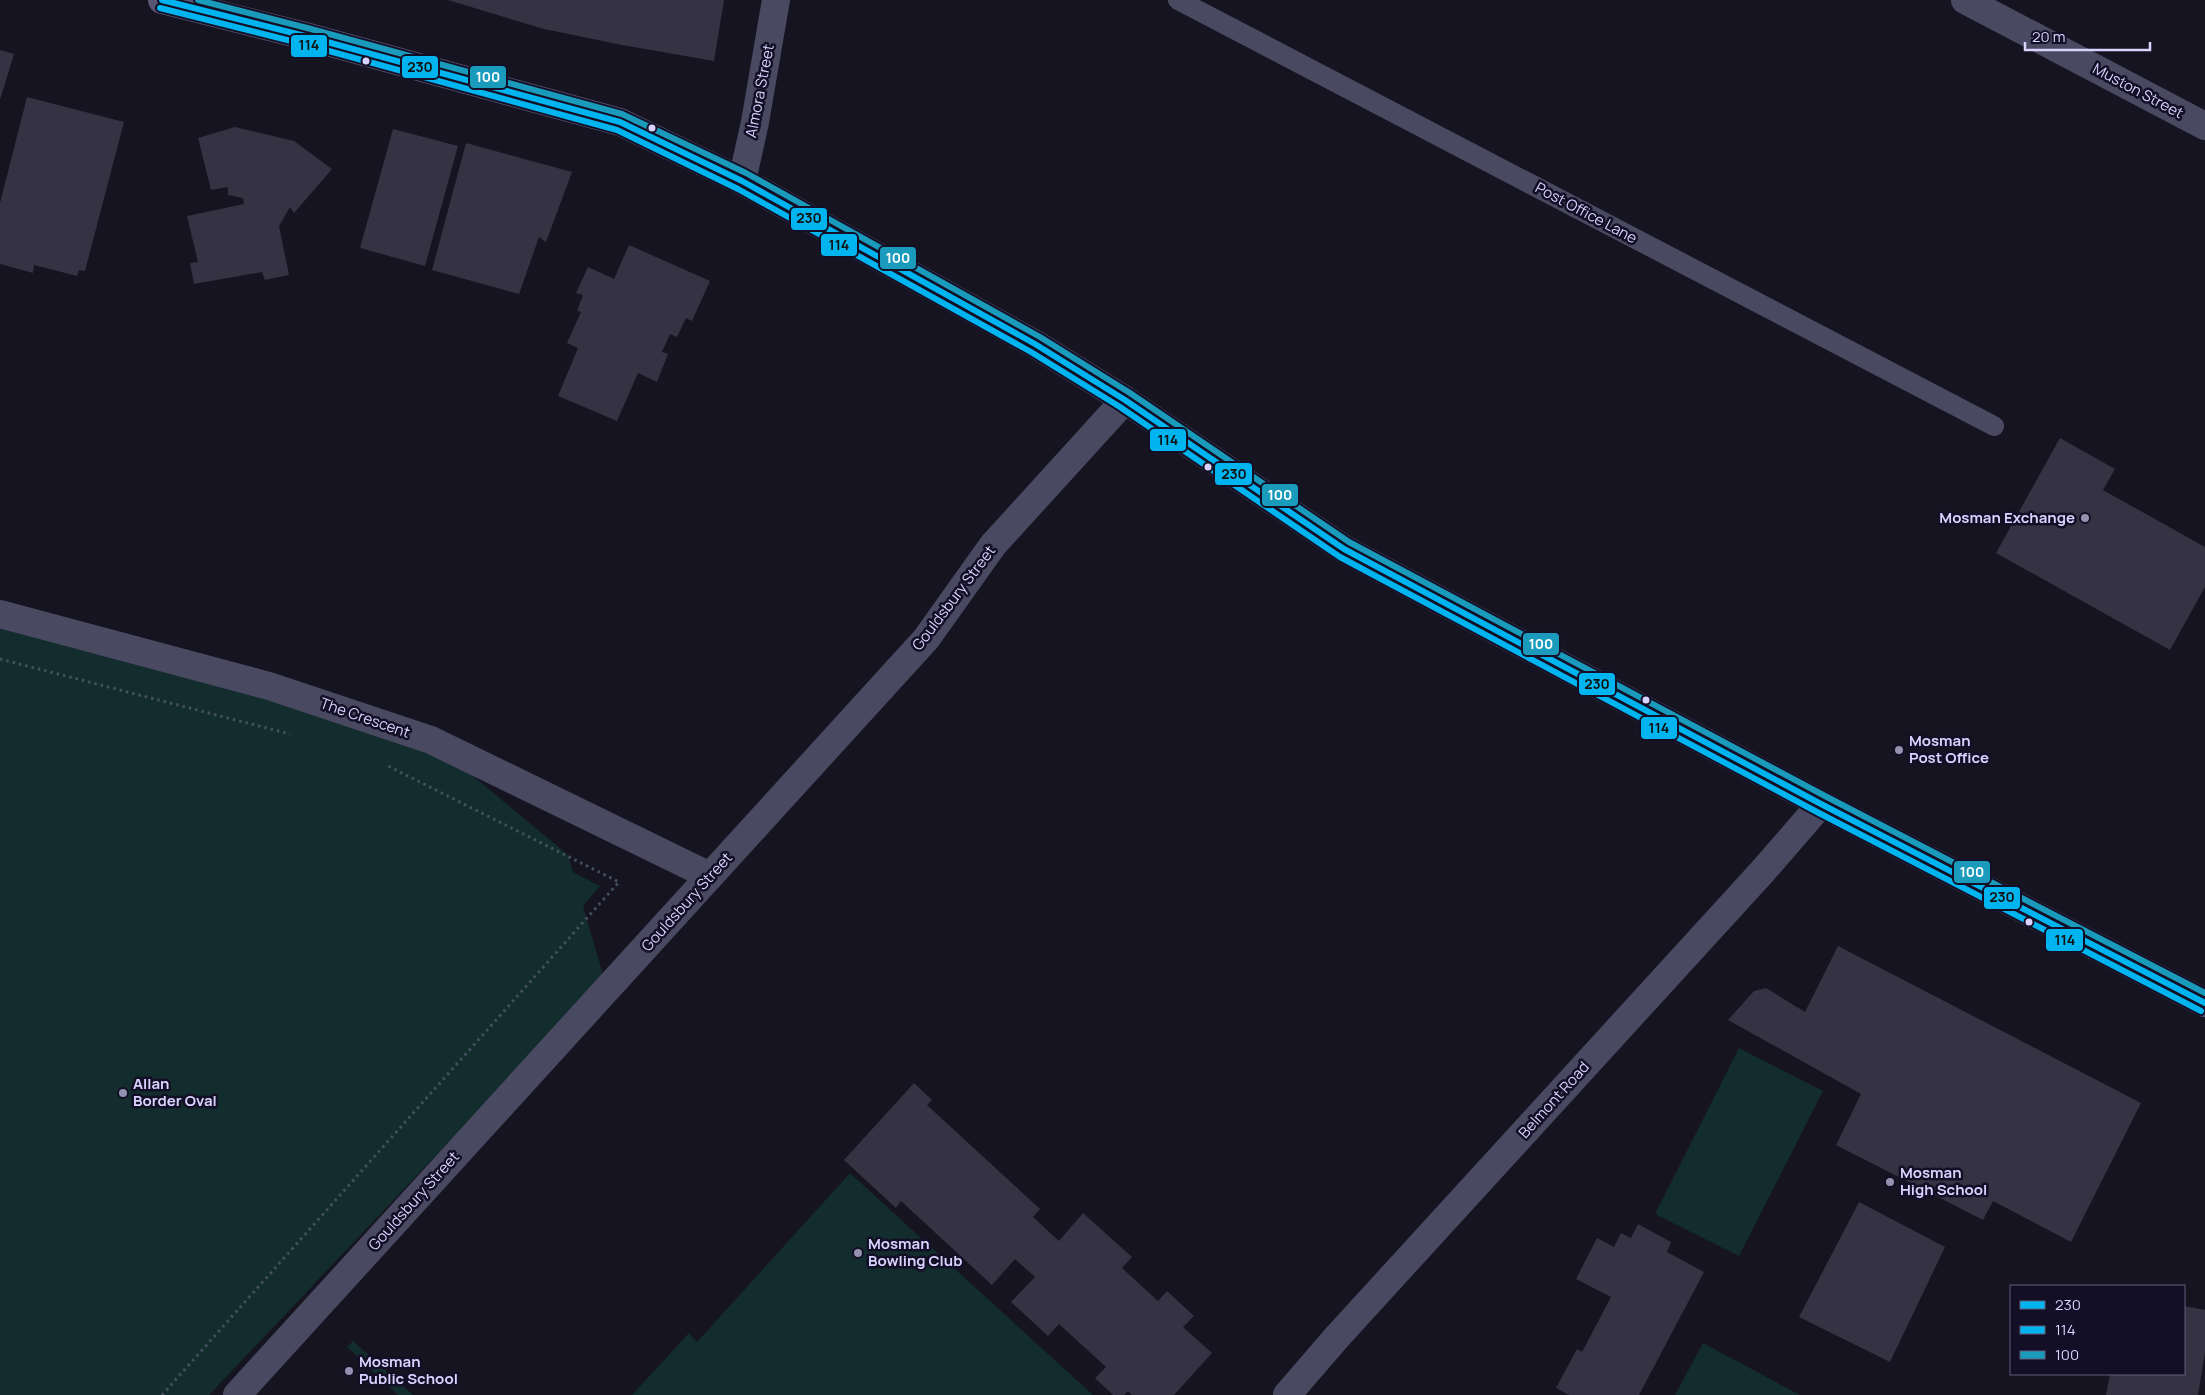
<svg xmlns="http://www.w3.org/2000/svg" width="2205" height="1395" font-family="Manrope,sans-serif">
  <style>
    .green { fill: #132c2d }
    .building { fill: #343243 }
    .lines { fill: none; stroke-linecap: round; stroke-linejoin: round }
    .path { stroke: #44505f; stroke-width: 3; stroke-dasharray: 2.5 4; stroke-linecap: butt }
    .service { stroke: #4a4962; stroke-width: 20 }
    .minor { stroke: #4a4962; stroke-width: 28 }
    .tertiary { stroke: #4a4962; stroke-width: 28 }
    .secondary { stroke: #575674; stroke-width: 28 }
    .bus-1-casing { stroke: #130f26; stroke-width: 10 }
    .bus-2-casing { stroke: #130f26; stroke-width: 10 }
    .bus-3-casing { stroke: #130f26; stroke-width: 10 }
    .bus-1 { stroke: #00b5ef; stroke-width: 6 }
    .bus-2 { stroke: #00b5ef; stroke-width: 6 }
    .bus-3 { stroke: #1b9bbb; stroke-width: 6 }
    .bus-dot { fill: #d9d4ff; stroke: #130f26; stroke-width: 2 }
    .poi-dot { fill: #9591b1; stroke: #130f26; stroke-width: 2 }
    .labels { text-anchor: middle; stroke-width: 5; stroke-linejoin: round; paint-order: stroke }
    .street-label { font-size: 15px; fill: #d9d4ff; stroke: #130f26 }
    .poi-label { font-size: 15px; font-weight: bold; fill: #d9d4ff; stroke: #130f26; text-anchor: start }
    .line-badge { stroke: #130f26; stroke-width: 2 }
    .badge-label { font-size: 14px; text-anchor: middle; font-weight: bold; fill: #fff }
    .pale-badge-label { font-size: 14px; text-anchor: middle; font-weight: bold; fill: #111 }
  </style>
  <rect width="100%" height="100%" fill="#161421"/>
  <path class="green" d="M 0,608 L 430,740 L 568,855 L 573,872 L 600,886 L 583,906 L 604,978 L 209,1395 L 0,1395 Z
    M 1739,1048 L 1823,1091 L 1739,1256 L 1655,1214 Z
    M 850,1173 L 1093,1395 L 632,1395 L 689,1333 L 697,1342 Z
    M 353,1341 L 413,1395 L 398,1395 L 347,1347 Z
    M 1703,1343 L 1800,1395 L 1675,1395 Z"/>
  <path class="building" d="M 448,0 L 724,0 L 714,61 L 622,45 L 544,29 Z
    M 0,50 L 14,54 L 0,100 Z
    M 27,97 L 124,122 L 85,271 L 79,270 L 77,276 L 34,265 L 33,273 L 0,264 L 0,203 Z
    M 235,127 L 294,141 L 332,169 L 294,213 L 290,207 L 279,226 L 289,275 L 265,280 L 262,272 L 194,284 L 190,263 L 198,262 L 187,216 L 244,204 L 243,198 L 228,195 L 228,187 L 211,190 L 198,138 Z
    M 393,129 L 458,146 L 425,266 L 360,248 Z
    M 466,143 L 572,172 L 546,242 L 539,237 L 519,294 L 432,270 Z
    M 629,245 L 710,281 L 692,321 L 686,318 L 677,337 L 670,334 L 662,352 L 668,354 L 657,382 L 638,373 L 617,421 L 558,396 L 578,348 L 567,343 L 581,312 L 577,311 L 583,295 L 576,293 L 588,267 L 614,279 Z
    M 2060,438 L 2115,469 L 2103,490 L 2205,547 L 2205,587 L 2170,650 L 1996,553 Z
    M 1838,946 L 2141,1103 L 2071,1242 L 1993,1201 L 1983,1220 L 1836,1145 L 1861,1094 L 1728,1020 L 1754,991 L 1766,988 L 1805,1012 Z
    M 914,1083 L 932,1100 L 927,1105 L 1040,1209 L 1033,1217 L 1059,1241 L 1083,1213 L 1132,1257 L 1122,1268 L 1158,1301 L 1167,1291 L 1194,1316 L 1183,1327 L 1212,1353 L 1174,1395 L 1132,1395 L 1128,1391 L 1124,1395 L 1113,1395 L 1095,1378 L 1106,1367 L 1059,1324 L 1048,1336 L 1011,1302 L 1035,1277 L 1015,1259 L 992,1285 L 901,1201 L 896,1208 L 844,1160 Z
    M 1859,1202 L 1945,1247 L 1890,1362 L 1799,1317 Z
    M 1638,1224 L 1671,1242 L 1667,1252 L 1704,1272 L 1639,1395 L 1569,1395 L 1556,1388 L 1577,1349 L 1582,1352 L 1611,1297 L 1576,1279 L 1597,1238 L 1614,1247 L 1621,1233 L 1631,1238 Z
    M 2184,1306 L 2205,1310 L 2205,1352 L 2198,1395 L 2106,1395 L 2110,1374 L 2184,1374 Z"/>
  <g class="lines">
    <path class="path" d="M 0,659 L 290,734
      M 162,1395 L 619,882 L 388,766"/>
    <path class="service" d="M 1178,0 L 1994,426"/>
    <path class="minor" d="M 1965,0 L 2205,126
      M 742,181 L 755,122 L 776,0
      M 0,614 L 269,686 L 431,740 L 710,876
      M 237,1395 L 926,639 L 993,545 L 1125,400"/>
    <path class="tertiary" d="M 1287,1395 L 1337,1337 L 1762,872 L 1821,804"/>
    <path class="secondary" d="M 162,0 L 309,37 L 620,122 L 742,181 L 1035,344 L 1125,400 L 1344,549 L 1821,804 L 2205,1003"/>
    <defs>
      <path id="bus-1" d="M 162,0 L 309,37 L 620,122 L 742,181 L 1035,344 L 1125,400 L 1344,549 L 1821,804 L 2205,1003"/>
      <path id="bus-2" d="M 160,8 L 307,45 L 617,130 L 738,189 L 1031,352 L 1120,407 L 1340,557 L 1817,812 L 2201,1011"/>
      <path id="bus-3" d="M 198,0 L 311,29 L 622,114 L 746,173 L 1040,337 L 1130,393 L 1349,542 L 1825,796 L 2205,993"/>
    </defs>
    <use href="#bus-1" class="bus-1-casing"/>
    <use href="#bus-2" class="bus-2-casing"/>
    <use href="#bus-3" class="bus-3-casing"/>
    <use href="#bus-1" class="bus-1"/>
    <use href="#bus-2" class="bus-2"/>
    <use href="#bus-3" class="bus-3"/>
  </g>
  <g class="bus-dot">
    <circle cx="366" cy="61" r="4.5"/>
    <circle cx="652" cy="128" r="4.5"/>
    <circle cx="1208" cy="467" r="4.5"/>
    <circle cx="1646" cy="700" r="4.5"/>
    <circle cx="2029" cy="922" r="4.5"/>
  </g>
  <g class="poi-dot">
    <circle cx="2085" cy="518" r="5"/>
    <circle cx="1899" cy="750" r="5"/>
    <circle cx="123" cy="1093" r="5"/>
    <circle cx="1890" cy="1182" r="5"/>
    <circle cx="858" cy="1253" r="5"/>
    <circle cx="349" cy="1371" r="5"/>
  </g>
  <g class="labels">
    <g class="street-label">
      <text transform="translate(760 91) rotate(-79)" y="5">Almora Street</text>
      <text transform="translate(2138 91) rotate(28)" y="5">Muston Street</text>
      <text transform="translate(1586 213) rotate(28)" y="5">Post Office Lane</text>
      <text transform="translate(954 598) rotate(-53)" y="5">Gouldsbury Street</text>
      <text transform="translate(365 718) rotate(19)" y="5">The Crescent</text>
      <text transform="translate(687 902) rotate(-48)" y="5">Gouldsbury Street</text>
      <text transform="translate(1554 1100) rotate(-48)" y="5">Belmont Road</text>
      <text transform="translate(414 1201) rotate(-48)" y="5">Gouldsbury Street</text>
    </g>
    <g class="poi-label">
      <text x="2075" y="523" text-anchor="end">Mosman Exchange</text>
      <text x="1909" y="746">Mosman<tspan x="1909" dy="17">Post Office</tspan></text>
      <text x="133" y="1089">Allan<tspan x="133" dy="17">Border Oval</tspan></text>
      <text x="1900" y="1178">Mosman<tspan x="1900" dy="17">High School</tspan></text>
      <text x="868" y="1249">Mosman<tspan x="868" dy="17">Bowling Club</tspan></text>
      <text x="359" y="1367">Mosman<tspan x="359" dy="17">Public School</tspan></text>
    </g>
  </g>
  <g class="line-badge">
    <rect x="290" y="34" width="38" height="24" rx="5" fill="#00b5ef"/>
    <rect x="401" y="55" width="38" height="24" rx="5" fill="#00b5ef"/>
    <rect x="469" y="65" width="38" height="24" rx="5" fill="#1b9bbb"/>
    <rect x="790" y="207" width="38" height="24" rx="5" fill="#00b5ef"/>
    <rect x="820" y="233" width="38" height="24" rx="5" fill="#00b5ef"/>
    <rect x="879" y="246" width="38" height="24" rx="5" fill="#1b9bbb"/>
    <rect x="1149" y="428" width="38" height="24" rx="5" fill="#00b5ef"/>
    <rect x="1214" y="462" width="39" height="24" rx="5" fill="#00b5ef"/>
    <rect x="1261" y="483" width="38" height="24" rx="5" fill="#1b9bbb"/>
    <rect x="1522" y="632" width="38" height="24" rx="5" fill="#1b9bbb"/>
    <rect x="1578" y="672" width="38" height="24" rx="5" fill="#00b5ef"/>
    <rect x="1640" y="716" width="38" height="24" rx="5" fill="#00b5ef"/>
    <rect x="1953" y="860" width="38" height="24" rx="5" fill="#1b9bbb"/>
    <rect x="1983" y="886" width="38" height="24" rx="5" fill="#00b5ef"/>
    <rect x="2045" y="928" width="39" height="24" rx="5" fill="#00b5ef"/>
  </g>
  <g class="badge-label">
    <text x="488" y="82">100</text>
    <text x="898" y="263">100</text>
    <text x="1280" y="500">100</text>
    <text x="1541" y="649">100</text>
    <text x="1972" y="877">100</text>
  </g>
  <g class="pale-badge-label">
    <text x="309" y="50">114</text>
    <text x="420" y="72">230</text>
    <text x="809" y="223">230</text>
    <text x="839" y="250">114</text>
    <text x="1168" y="445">114</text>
    <text x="1234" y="479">230</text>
    <text x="1597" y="689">230</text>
    <text x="1659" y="733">114</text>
    <text x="2002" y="902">230</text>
    <text x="2065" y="945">114</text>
  </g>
  <rect x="2010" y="1285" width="175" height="90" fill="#130f26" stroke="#625e7d"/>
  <rect x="2020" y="1301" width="25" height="8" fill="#00b5ef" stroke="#625e7d"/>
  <text x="2055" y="1310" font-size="15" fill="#d9d4ff">230</text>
  <rect x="2020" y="1326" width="25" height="8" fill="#00b5ef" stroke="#625e7d"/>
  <text x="2055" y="1335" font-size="15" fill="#d9d4ff">114</text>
  <rect x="2020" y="1351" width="25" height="8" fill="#1b9bbb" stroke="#625e7d"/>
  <text x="2055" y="1360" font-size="15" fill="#d9d4ff">100</text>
  <path d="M2025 42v8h125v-8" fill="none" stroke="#d9d4ff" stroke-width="2.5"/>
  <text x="2032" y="42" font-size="15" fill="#d9d4ff" stroke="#130f26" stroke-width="4" paint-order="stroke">20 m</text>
</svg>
